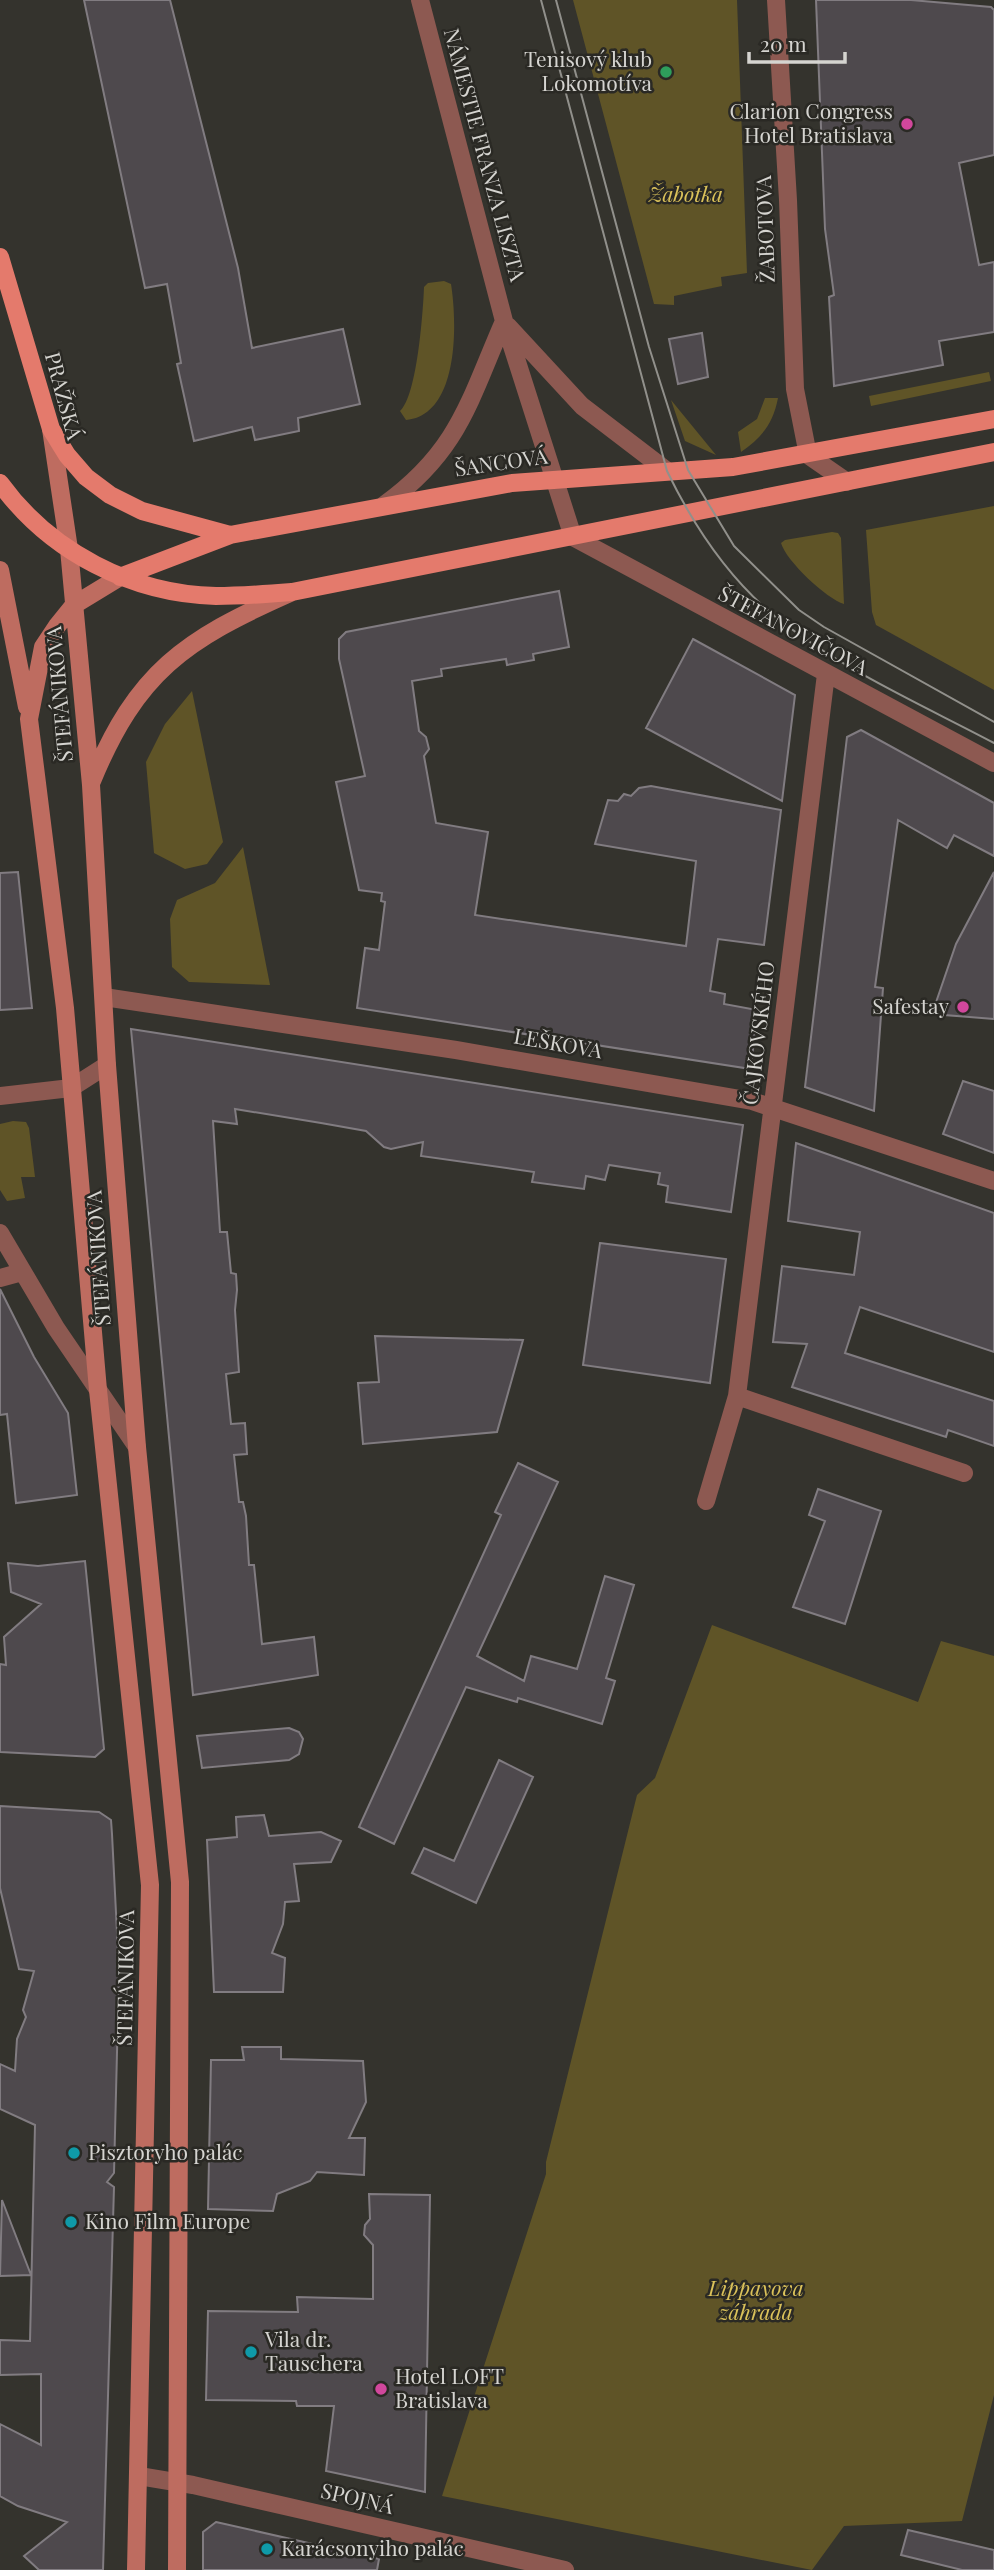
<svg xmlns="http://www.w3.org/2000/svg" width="994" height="2570" font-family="'Playfair Display',serif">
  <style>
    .green { fill: #5f5427 }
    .building { fill: #4e494d; stroke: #817c81; stroke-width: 2 }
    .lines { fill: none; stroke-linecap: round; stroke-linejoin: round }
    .minor { stroke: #8d5951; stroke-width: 18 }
    .tertiary { stroke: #8d5951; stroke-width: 18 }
    .secondary { stroke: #be6c60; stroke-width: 18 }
    .primary { stroke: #e47a6c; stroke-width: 18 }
    .tram { stroke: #91908b; stroke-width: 2 }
    .leisure-dot { fill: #2e9e5b; stroke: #2a2924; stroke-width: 2.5 }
    .hotel-dot { fill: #d1479c; stroke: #2a2924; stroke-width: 2.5 }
    .culture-dot { fill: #0f9aa8; stroke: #2a2924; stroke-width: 2.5 }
    .labels { text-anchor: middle; stroke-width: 5; stroke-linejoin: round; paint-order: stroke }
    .poi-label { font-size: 21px; fill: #d5d4d0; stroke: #2a2924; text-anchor: start }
    .street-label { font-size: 21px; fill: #d5d4d0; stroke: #2a2924 }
    .park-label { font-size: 21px; font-style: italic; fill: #dbc25a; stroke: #2a2924 }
  </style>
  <rect width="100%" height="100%" fill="#34332d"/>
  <path class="green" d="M 573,0 L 737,0 L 747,273 L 721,277 L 722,286 L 674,296 L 674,305 L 654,304 Z
    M 444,281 L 451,284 C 457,321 460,415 406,420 L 400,411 C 417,396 423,313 424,287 L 428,283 Z
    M 989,372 L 991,381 L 871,406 L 869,396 Z
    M 765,398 L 778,398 C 773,424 762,437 741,452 L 738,432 L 757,419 Z
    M 671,400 L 716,455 L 685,441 Z
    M 994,506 L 994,690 L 876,625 L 872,612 L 866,530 Z
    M 832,532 L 838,533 L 841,538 L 844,604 C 827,599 786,561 781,543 L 785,540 Z
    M 192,691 L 223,842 L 207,864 L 185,869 L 154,853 L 146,762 L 165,724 Z
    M 243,847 L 270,985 L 189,982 L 172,967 L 170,919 L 177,900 L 215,883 Z
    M 13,1121 L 26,1122 L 29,1128 L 35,1177 L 21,1177 L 25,1198 L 7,1201 L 0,1190 L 0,1124 Z
    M 712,1625 L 918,1702 L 941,1641 L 994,1656 L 994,2395 L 962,2521 L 844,2526 L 812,2570 L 442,2496 L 546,2174 L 546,2162 L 637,1795 L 655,1778 Z"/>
  <path class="building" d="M 84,0 L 170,0 L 238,268 L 252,348 L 343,329 L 360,404 L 298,418 L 299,431 L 255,440 L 252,427 L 194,441 L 177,364 L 181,363 L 167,284 L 145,288 Z
    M 816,0 L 911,0 L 991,7 L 994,10 L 994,155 L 959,163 L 979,265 L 994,262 L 994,332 L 939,341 L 943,365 L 834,386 L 829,297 L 834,295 L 825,229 Z
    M 702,333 L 708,377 L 678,384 L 669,339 Z
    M 559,591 L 569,647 L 533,654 L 534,660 L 507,665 L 506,659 L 441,669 L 442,676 L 412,681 L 419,731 L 426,737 L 429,749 L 424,756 L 436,823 L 488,832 L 475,915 L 686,946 L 696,861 L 595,844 L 608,800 L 618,801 L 624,794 L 631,796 L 639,788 L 651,786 L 781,810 L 764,945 L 718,939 L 710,991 L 725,994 L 724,1004 L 757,1010 L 751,1069 L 357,1008 L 365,948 L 379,950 L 385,902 L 381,901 L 382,893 L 359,890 L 336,782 L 365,776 L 339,659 L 339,639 L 346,632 Z
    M 693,639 L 795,695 L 782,801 L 646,728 Z
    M 861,730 L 994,803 L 994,856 L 954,835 L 947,848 L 898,820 L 875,987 L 883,988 L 874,1111 L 805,1087 L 847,737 Z
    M 18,872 L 32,1008 L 0,1010 L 0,873 Z
    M 994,872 L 994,1019 L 932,1014 L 956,944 Z
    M 131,1029 L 743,1125 L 731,1212 L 666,1202 L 668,1186 L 658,1184 L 660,1173 L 609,1165 L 605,1180 L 586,1176 L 584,1189 L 532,1182 L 534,1172 L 421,1156 L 423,1142 L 391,1149 L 384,1147 L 366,1131 L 321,1123 L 235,1109 L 237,1124 L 213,1121 L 220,1232 L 227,1232 L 231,1273 L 236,1274 L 237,1290 L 235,1310 L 239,1372 L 226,1374 L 231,1424 L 245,1423 L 247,1454 L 234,1455 L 239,1502 L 243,1502 L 246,1516 L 249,1565 L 254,1565 L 262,1644 L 314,1637 L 318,1675 L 193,1695 Z
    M 963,1081 L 994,1091 L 994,1153 L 943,1134 Z
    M 796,1143 L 994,1213 L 994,1352 L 860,1307 L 845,1353 L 994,1401 L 994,1446 L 948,1430 L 946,1437 L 792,1387 L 807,1344 L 773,1342 L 782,1266 L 854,1275 L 860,1232 L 788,1221 Z
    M 600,1243 L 726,1259 L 710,1383 L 583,1365 Z
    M 0,1289 L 34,1357 L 68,1413 L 77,1495 L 16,1503 L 7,1414 L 0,1415 Z
    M 375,1336 L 523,1340 L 497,1432 L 363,1444 L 358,1383 L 379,1382 Z
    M 518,1463 L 558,1482 L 477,1656 L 524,1681 L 531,1656 L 577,1669 L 605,1576 L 634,1585 L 606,1678 L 615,1681 L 602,1724 L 518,1698 L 517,1702 L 466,1687 L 394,1844 L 359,1827 L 501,1515 L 495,1512 Z
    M 818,1489 L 881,1511 L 845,1624 L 793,1607 L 825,1521 L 809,1515 Z
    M 85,1561 L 104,1749 L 95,1757 L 0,1752 L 0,1664 L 6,1665 L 4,1637 L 41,1604 L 11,1592 L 8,1563 L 38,1566 Z
    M 289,1728 L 299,1732 L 303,1739 L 299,1754 L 289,1760 L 202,1768 L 197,1736 Z
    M 499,1760 L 533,1777 L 476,1903 L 412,1873 L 424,1848 L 454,1861 Z
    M 0,1806 L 99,1812 L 111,1820 L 112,1834 L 119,1972 L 114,2173 L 107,2182 L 114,2187 L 103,2570 L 39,2570 L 24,2556 L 67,2522 L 18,2506 L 0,2496 L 0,2424 L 41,2445 L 41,2374 L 0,2375 L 0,2340 L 30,2341 L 35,2125 L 0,2109 L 0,2064 L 15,2071 L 17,2039 L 26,2017 L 23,2010 L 34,1971 L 19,1969 L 0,1888 Z
    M 264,1815 L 269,1836 L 321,1832 L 341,1841 L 331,1862 L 294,1864 L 299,1901 L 285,1902 L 283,1924 L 272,1953 L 285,1958 L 283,1992 L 214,1992 L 207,1840 L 237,1837 L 236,1817 Z
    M 242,2047 L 281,2047 L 281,2059 L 363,2061 L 366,2102 L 349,2138 L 365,2138 L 364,2175 L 317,2172 L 310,2181 L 277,2194 L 273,2211 L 208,2209 L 211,2060 L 244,2060 Z
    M 369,2194 L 430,2195 L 425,2492 L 326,2471 L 334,2406 L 297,2406 L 296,2401 L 206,2400 L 208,2311 L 298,2312 L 297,2297 L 373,2299 L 373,2245 L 364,2235 L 365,2225 L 370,2219 Z
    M 2,2200 L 31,2275 L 0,2276 Z
    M 216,2522 L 379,2559 L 377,2570 L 203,2570 L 203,2532 Z
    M 908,2530 L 994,2550 L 994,2570 L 962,2570 L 901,2555 Z"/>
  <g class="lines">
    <path class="minor" d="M 776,0 L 788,200 L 795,389 L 808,455 L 847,482
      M 573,537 L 994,763
      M 104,997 L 456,1050 L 752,1101 L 994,1181
      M 0,1096 L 71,1088 L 107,1065
      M 0,1233 L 56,1328 L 137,1447
      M 0,1278 L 22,1272
      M 737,1396 L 964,1473
      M 706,1501 L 737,1396 L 826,674
      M 139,2476 L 193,2485 L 565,2570"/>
    <path class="tertiary" d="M 420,0 L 504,321 L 573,537
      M 508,326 L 582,406 L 667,471
      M 384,505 C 459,451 469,401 504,321"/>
    <path class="secondary" d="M 51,429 L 69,549 L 91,785 L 107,1065 L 137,1447 L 180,1882 L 177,2570
      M 0,570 L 27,707
      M 120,577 L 74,605 L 57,626 L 43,647 L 29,719 L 65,1008 L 98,1390 L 150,1885 L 136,2570
      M 92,781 C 137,672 184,640 290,593"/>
    <path class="primary" d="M 0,257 L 51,429 L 67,455 L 86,477 L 110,495 L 142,511 L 230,535 L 512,483 L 733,467 L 994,419
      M 0,483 C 50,552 132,594 216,596 C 241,596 267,594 292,592 L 994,452
      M 120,577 L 230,535"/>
    <path class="tram" d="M 541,0 L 667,471 C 696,531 736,589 790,628 C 852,674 926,707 994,743
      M 556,0 L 649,347 L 688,470 L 734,546 L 799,610 L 824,627 L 994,722"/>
  </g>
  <circle class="leisure-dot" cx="666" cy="72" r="7"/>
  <g class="hotel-dot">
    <circle cx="907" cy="124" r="7"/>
    <circle cx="963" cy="1007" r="7"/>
    <circle cx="381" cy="2389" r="7"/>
  </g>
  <g class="culture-dot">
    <circle cx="74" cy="2153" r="7"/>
    <circle cx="71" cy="2222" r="7"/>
    <circle cx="251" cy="2352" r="7"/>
    <circle cx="267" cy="2549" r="7"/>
  </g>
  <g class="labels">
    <g class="poi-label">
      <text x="652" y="67" text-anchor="end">Tenisový klub<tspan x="652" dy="24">Lokomotíva</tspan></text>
      <text x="893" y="119" text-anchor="end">Clarion Congress<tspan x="893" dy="24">Hotel Bratislava</tspan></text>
      <text x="949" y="1014" text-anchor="end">Safestay</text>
      <text x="88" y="2160">Pisztoryho palác</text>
      <text x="85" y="2229">Kino Film Europe</text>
      <text x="265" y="2347">Vila dr.<tspan x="265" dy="24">Tauschera</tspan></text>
      <text x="395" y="2384">Hotel LOFT<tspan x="395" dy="24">Bratislava</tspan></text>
      <text x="281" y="2556">Karácsonyiho palác</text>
    </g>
    <g class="street-label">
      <text transform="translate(484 155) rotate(75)" y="7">NÁMESTIE FRANZA LISZTA</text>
      <text transform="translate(766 229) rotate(-92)" y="7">ŽABOTOVA</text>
      <text transform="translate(63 396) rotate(75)" y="7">PRAŽSKÁ</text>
      <text transform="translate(501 463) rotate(-8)" y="7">ŠANCOVÁ</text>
      <text transform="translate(793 631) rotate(28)" y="7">ŠTEFANOVIČOVA</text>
      <text transform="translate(60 694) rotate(-95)" y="7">ŠTEFÁNIKOVA</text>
      <text transform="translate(759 1033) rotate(-83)" y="7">ČAJKOVSKÉHO</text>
      <text transform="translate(558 1044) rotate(10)" y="7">LEŠKOVA</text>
      <text transform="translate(99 1258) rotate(-94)" y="7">ŠTEFÁNIKOVA</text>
      <text transform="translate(126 1978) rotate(-89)" y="7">ŠTEFÁNIKOVA</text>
      <text transform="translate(357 2499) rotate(13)" y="7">SPOJNÁ</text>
    </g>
    <g class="park-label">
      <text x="686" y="202">Žabotka</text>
      <text x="756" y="2296">Lippayova<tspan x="756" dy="24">záhrada</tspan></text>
    </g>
  </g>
  <path d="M749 52v10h96v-10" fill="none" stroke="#d5d4d0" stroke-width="3.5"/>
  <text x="760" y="52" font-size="21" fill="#d5d4d0" stroke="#2a2924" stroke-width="5" paint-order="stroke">20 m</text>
</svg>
